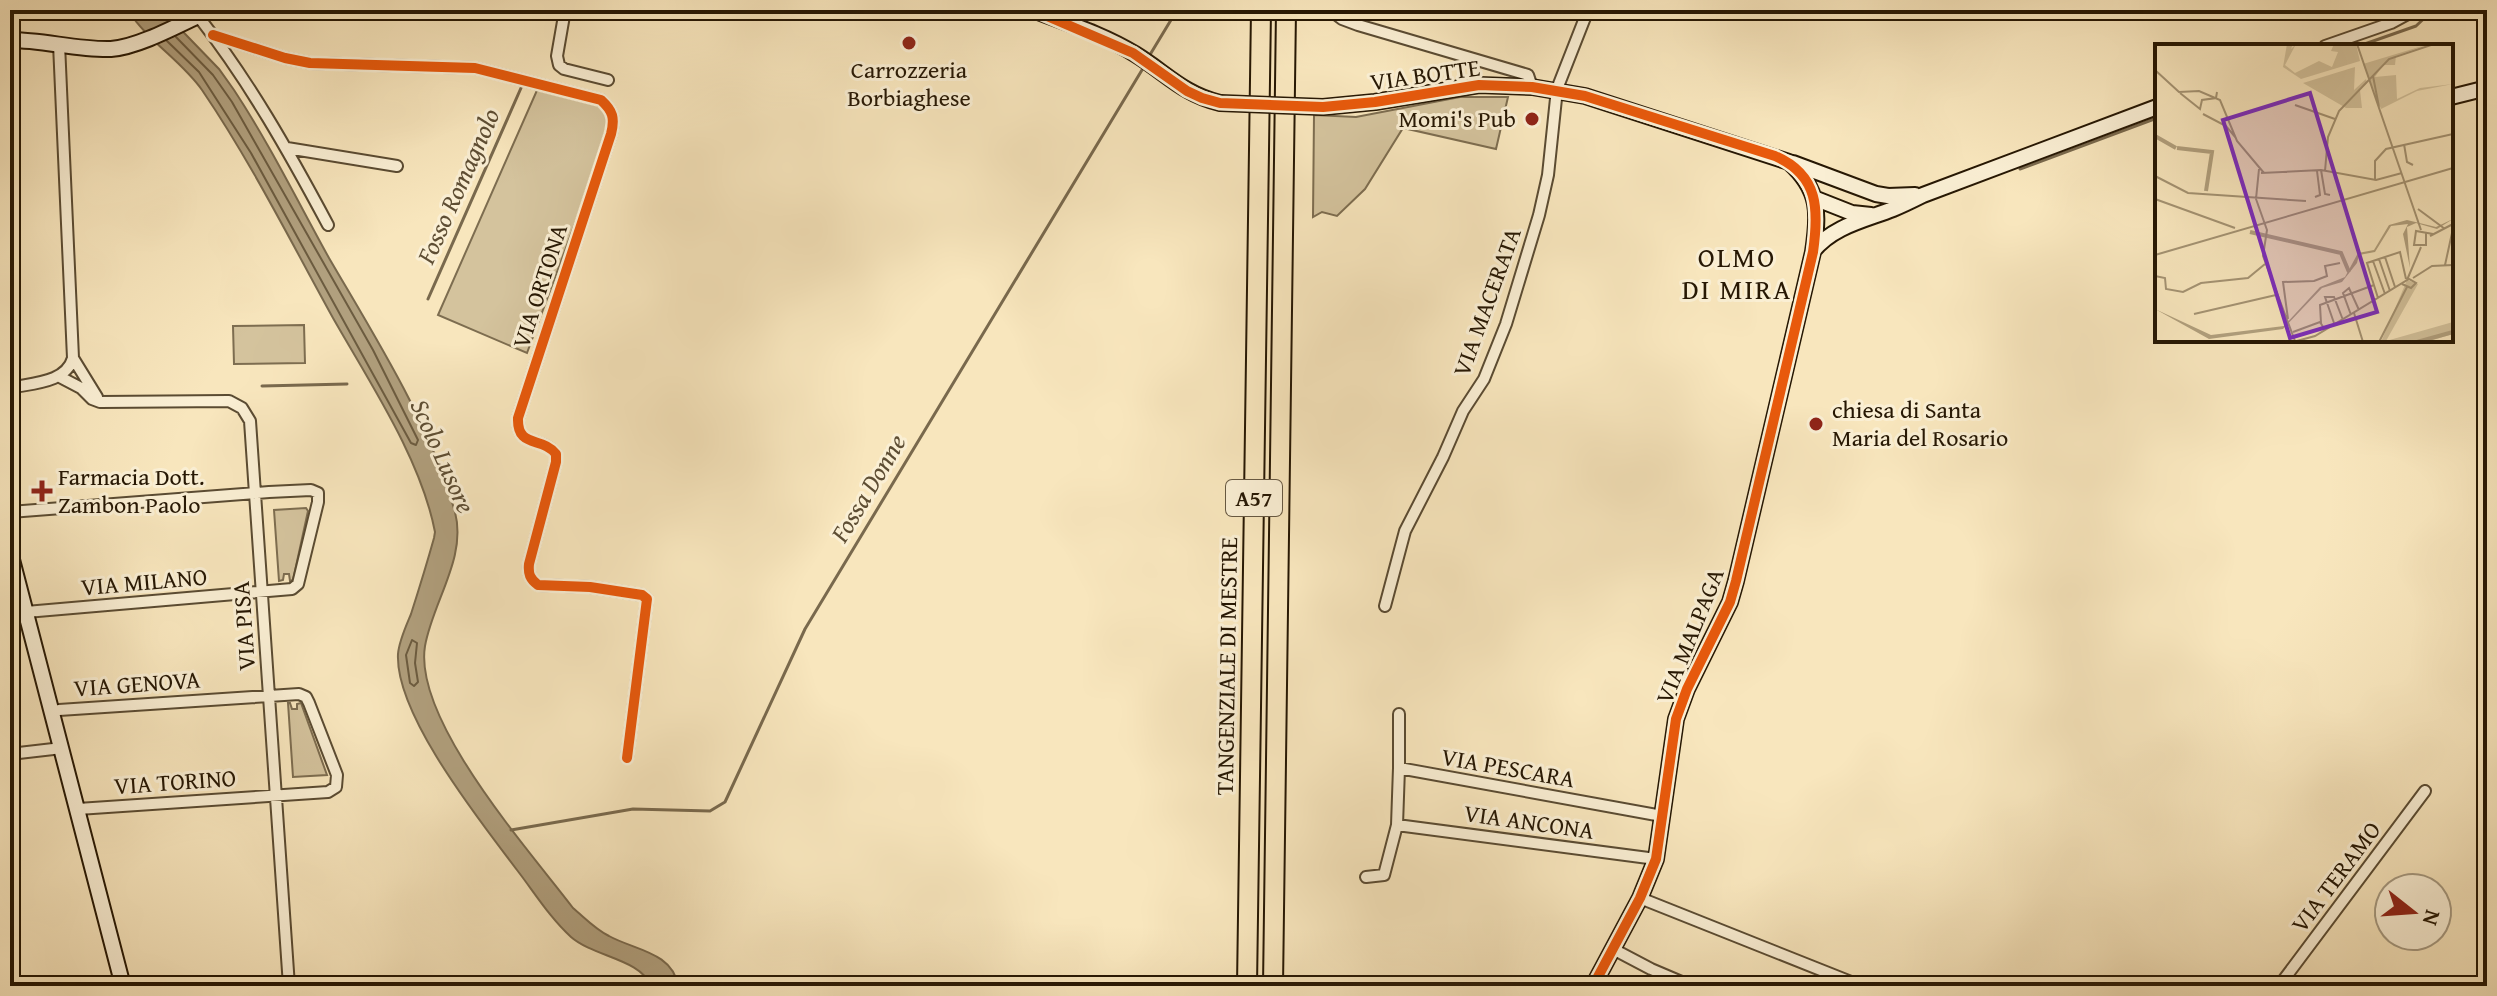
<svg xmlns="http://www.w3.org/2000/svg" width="2497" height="996" font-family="'Gentium Book Plus',serif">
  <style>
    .green { fill: #d4c39d; stroke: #7d6d50; stroke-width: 2 }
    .water { fill: #b1a07e; stroke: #79694d; stroke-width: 2 }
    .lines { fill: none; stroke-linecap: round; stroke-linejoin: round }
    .shore { stroke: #6c5c40; stroke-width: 2 }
    .stream { stroke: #79694d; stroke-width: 3 }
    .street-casing { stroke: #5a4b32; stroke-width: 14 }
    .secondary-casing { stroke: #261703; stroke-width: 18 }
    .highway-casing { stroke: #261703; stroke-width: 22 }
    .street { stroke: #faefd4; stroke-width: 10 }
    .secondary { stroke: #faefd4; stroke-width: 14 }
    .highway { stroke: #f8e6bd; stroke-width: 18 }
    .secondary-bridge-casing { stroke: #261703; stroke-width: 18; stroke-linecap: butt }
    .secondary-bridge { stroke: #faefd4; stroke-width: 14 }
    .cycleway-casing { stroke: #faefd4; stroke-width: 15 }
    .cycleway { stroke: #e8590c; stroke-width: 10 }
    .poi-dot { fill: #8f2418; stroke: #faefd4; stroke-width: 3 }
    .labels { text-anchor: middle; stroke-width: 6; stroke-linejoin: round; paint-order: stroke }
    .shield { fill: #faefd4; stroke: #665842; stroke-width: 2 }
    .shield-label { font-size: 22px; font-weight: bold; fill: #261703 }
    .poi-label { font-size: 24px; fill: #261703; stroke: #faefd4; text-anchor: start }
    .street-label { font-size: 24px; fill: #261703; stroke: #faefd4 }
    .water-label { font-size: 26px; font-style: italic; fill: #5e4e34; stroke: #faefd4 }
    .quarter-label { font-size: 28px; letter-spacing: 2px; fill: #261703; stroke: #faefd4 }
    .inset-river { fill: none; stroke: #b1a07e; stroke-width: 4 }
    .inset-road { fill: none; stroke: #a49373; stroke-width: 2 }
    .view { fill: #7b2cbf; fill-opacity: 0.15; stroke: #7b2cbf; stroke-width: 4 }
    .inset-edge { fill: none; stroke: #261703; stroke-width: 4 }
  </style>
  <rect width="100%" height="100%" fill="#f8e6bd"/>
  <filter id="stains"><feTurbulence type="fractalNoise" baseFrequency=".0025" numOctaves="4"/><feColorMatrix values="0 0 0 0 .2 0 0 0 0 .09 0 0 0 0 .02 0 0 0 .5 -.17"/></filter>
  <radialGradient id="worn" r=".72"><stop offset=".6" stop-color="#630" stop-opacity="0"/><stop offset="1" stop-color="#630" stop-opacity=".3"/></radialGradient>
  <path class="green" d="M 538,88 L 612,109 L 613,121 L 527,353 L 438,315 Z
    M 1460,97 L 1508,97 L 1496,149 L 1403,128 L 1365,189 L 1337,216 L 1322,212 L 1313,217 L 1314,115 L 1356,117 Z
    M 304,325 L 305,363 L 234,364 L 233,326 Z
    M 306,508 L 308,511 L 293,580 L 290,581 L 289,574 L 284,574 L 283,580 L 279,581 L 274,510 Z
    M 288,703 L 290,703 L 292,709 L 297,709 L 297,704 L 301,703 L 327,775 L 293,777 Z"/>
  <path class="water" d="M 128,10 L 162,10 L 219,69 L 234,90 C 269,143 298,202 329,258 C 375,337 430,423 455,512 C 467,558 433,601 425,646 C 413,720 529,850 573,908 C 585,918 595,929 609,936 C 634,950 673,952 678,986 L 651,986 C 641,959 594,957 571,937 C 550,918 534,892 517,870 C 481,822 395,715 398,654 C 399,641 406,626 411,614 C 419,589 427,563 434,538 L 435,532 C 421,459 370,383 333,318 C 291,242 251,162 202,90 C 181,60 147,41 128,10 Z"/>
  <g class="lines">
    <path class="shore" d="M 167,41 L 199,72 L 251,153 L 411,443 L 416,445 L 418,440 L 373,350 L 232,102 L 213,75 L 176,37
      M 412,640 L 417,643 L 415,663 L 418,682 L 414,686 L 410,683 L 406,655 Z"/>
    <path class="stream" d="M 2359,46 L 2416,26 L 2433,10
      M 1148,58 L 1177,10
      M 2020,169 L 2157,118
      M 428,299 L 521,88
      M 262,386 L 347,384
      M 511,830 L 633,809 L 710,811 L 725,802 L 805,629 L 1145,65"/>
    <defs>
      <path id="street" d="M 565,10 L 557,56 L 559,65 L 564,69 L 608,80
        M 1330,10 L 1342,19 L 1358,25 L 1528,75 L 1532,87
        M 198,16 C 249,81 289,152 328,225
        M 213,35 L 285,58 L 310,63 L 475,68 L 601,100 C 613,111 615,118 611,134 L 518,418 C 517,449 542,436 556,454 L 556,462 L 529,564 C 528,574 530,579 538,585 L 590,587 L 642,595 L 647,599 L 627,758
        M 2325,46 L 2391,23 L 2415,10
        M 287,148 L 397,166
        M 73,358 L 97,397
        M 60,377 L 81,388 L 92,399 L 100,402 L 229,401 L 242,408 L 250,421 L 289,986
        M 10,388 C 32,383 66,383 73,358 L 59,44
        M 10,512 L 269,492 L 311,490 L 318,493 L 318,502 L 298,584 L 292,589 L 26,612
        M 1385,606 L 1405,531 L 1443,457 L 1463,411 L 1484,379 L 1506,324 L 1539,215 L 1548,175 L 1557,89 L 1588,10
        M 52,712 L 59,710 L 299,694 L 306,697 L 309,703 L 337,775 L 336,787 L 328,792 L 78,809
        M 1399,714 L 1399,768 L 1662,816
        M 10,754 L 62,748
        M 1397,825 L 1399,768
        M 1366,877 L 1384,875 L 1397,825 L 1656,859
        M 1640,898 L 1861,986
        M 1613,949 L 1651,969 L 1691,986
        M 2279,986 L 2425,791"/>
      <path id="secondary" d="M 1033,10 C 1067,23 1104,35 1135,54 C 1166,73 1183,94 1220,103
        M 10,40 C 44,40 77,50 111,49 C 140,47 184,22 211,10
        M 2451,97 L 2487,88
        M 1323,107 L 1375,102 L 1479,85 L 1532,87 L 1585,96 L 1789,162 C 1820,190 1819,213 1813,252 L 1736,581 L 1730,602 L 1687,689 L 1676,719 L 1656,859 L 1640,898 L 1593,986
        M 1793,163 L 1876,194 L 1888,196 L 1915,195
        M 1814,198 L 1852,213 L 1871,215
        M 1813,251 C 1833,226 1865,220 1893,209 C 1903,205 1913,200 1923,195 L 2157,107
        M 10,552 L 123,986"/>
      <path id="highway" d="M 1247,986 L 1261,10
        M 1273,986 L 1286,10"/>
    </defs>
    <use href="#street" class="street-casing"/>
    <use href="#secondary" class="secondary-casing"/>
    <use href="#highway" class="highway-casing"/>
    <use href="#street" class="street"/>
    <use href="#secondary" class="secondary"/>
    <use href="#highway" class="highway"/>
    <defs>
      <path id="secondary-bridge" d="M 1220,103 L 1323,107"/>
    </defs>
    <use href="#secondary-bridge" class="secondary-bridge-casing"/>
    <use href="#secondary-bridge" class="secondary-bridge"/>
    <defs>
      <path id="cycleway" d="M 1033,10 L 1133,53 L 1187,91 L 1202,98 L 1220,103 L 1323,107 L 1375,102 L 1479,85 L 1532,87 L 1585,96 L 1775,156 C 1819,175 1819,210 1813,252 L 1736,581 L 1730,602 L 1687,689 L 1676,719 L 1656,859 L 1640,898 L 1593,986
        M 213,35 L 285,58 L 310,63 L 475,68 L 601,100 C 613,111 615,118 611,134 L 518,418 C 517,449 542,436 556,454 L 556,462 L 529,564 C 528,574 530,579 538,585 L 590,587 L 642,595 L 647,599 L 627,758"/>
    </defs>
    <use href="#cycleway" class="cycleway-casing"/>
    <use href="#cycleway" class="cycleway"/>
  </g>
  <g class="poi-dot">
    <circle cx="909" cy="43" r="8"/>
    <circle cx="1532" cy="119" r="8"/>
    <circle cx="1816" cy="424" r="8"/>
    <path d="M38 479h8v8h8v8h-8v8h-8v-8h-8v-8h8z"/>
  </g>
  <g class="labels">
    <rect class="shield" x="1226" y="480" width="56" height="36" rx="6"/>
    <g class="shield-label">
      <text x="1254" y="506">A57</text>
    </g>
    <g class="poi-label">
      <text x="909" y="78" text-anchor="middle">Carrozzeria<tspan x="909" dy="28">Borbiaghese</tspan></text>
      <text x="1516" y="127" text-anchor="end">Momi's Pub</text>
      <text x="1832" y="418">chiesa di Santa<tspan x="1832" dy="28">Maria del Rosario</tspan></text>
      <text x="58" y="485">Farmacia Dott.<tspan x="58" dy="28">Zambon Paolo</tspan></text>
    </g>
    <g class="street-label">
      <text transform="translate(1425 75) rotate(-8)" y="8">VIA BOTTE</text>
      <text transform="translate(540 286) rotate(-72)" y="8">VIA ORTONA</text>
      <text transform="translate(1487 302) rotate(-70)" y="8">VIA MACERATA</text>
      <text transform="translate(144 582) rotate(-5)" y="8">VIA MILANO</text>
      <text transform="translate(244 626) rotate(-94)" y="8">VIA PISA</text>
      <text transform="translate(1690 636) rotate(-68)" y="8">VIA MALPAGA</text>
      <text transform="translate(1227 666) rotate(-89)" y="8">TANGENZIALE DI MESTRE</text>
      <text transform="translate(137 684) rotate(-4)" y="8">VIA GENOVA</text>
      <text transform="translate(1508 768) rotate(10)" y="8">VIA PESCARA</text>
      <text transform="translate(175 782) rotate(-4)" y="8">VIA TORINO</text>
      <text transform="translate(1529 822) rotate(8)" y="8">VIA ANCONA</text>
      <text transform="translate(2336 877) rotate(-53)" y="8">VIA TERAMO</text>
    </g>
    <g class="water-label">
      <text transform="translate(458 186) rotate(-66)" y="9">Fosso Romagnolo</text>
      <text transform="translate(443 456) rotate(66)" y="9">Scolo Lusore</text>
      <text transform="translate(868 488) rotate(-59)" y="9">Fossa Donne</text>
    </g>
    <g class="quarter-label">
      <text x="1737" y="267">OLMO<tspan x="1737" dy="32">DI MIRA</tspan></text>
    </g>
  </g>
  <g transform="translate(2155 44)">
    <rect width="298" height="298" fill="#f8e6bd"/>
    <path d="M 132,0 L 138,0 L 136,5 L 141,0 L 130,21 L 140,29 L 164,17 L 177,23 L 183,8 L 176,7 L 179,0 L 201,0 L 205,17 L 146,35 L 128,23 ZM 274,0 L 241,12 L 240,21 L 228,21 L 220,33 L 241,31 L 242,55 L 265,44 L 298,40 L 262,47 L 226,65 L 208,20 ZM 200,23 L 199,46 L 211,35 L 212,39 L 205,46 L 207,64 L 191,64 L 148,39 ZM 252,236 L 263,240 L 231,297 L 298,278 L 298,290 L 271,298 L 226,298 Z" fill="#d4c39d"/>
    <path d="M 298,175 L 282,185 L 261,179 L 252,183 L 255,224 L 248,190 L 253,180 L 236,182 L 220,208 L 204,211 L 202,219 L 187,238 L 167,244 L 128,285 L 54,295 L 0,265 L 56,291 L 129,282 L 165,243 L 190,233 L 203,209 L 219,206 L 234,181 L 252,176 L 281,183 Z" fill="#b1a07e"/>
    <path class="inset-river" d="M 0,92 L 21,104M 22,104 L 57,108 L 51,147M 95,188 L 186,209 L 194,228M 262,298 L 298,288"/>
    <path class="inset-road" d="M 202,0 L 266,186M 0,26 L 24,48 L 44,47 L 65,56 L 82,97 L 109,129M 218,32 L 224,63M 25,49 L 45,65 L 47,56 L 61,54 L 62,48M 140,61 L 180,75M 48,70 L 71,82 L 81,94M 249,100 L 252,118 L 258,121M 104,125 L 101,155 L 112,186 L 108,212 L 140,297M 166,126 L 170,150 L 175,151M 170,127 L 173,93 L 184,67 L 234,15 L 279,0M 106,129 L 166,126 L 221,136 L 247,129M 0,132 L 33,149 L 151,157M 220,135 L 220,117 L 231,105 L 298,90M 160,153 L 165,151 L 162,127M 0,155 L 80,184M 263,165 L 290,185M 271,189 L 271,201 L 259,201 L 261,187 L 278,190M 275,192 L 298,180M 0,211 L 298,124M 230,213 L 240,243M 224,215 L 235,247M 218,217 L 230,250M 290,221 L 297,189M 0,232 L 10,234 L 11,245 L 28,248 L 46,239 L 93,234 L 110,220M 258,234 L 277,222 L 298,221M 252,236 L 266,203M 223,254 L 212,219 L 245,208 L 251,235M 199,269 L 208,298M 39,270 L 121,251M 196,271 L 188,249 L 194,244 L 204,266M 133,275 L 128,238 L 159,237 L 172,232 L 170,222 L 185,219M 166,279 L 165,261 L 219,241M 179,279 L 170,253 L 179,253 L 188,276M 138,288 L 165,278 L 170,286M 138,298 L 160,292 L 254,235 L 261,239 L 256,244 L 247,240M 224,298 L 252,243"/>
    <path class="view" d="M 155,49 L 222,268 L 135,294 L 68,76 Z"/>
    <rect width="298" height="298" class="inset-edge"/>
  </g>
  <rect width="2497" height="996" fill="none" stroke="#f8e6bd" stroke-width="40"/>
  <rect x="12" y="12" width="2473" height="972" fill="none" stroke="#261703" stroke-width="4"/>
  <rect x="20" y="20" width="2457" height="956" fill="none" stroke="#261703" stroke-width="2"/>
  <g transform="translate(2413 912) rotate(107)"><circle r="38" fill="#faefd4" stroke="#a59980" stroke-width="2"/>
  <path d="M0-6L14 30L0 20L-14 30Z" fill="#8f2418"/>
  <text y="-12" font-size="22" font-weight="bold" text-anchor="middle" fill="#261703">N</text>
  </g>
  <rect width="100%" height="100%" filter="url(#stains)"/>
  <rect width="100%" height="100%" fill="url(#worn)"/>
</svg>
